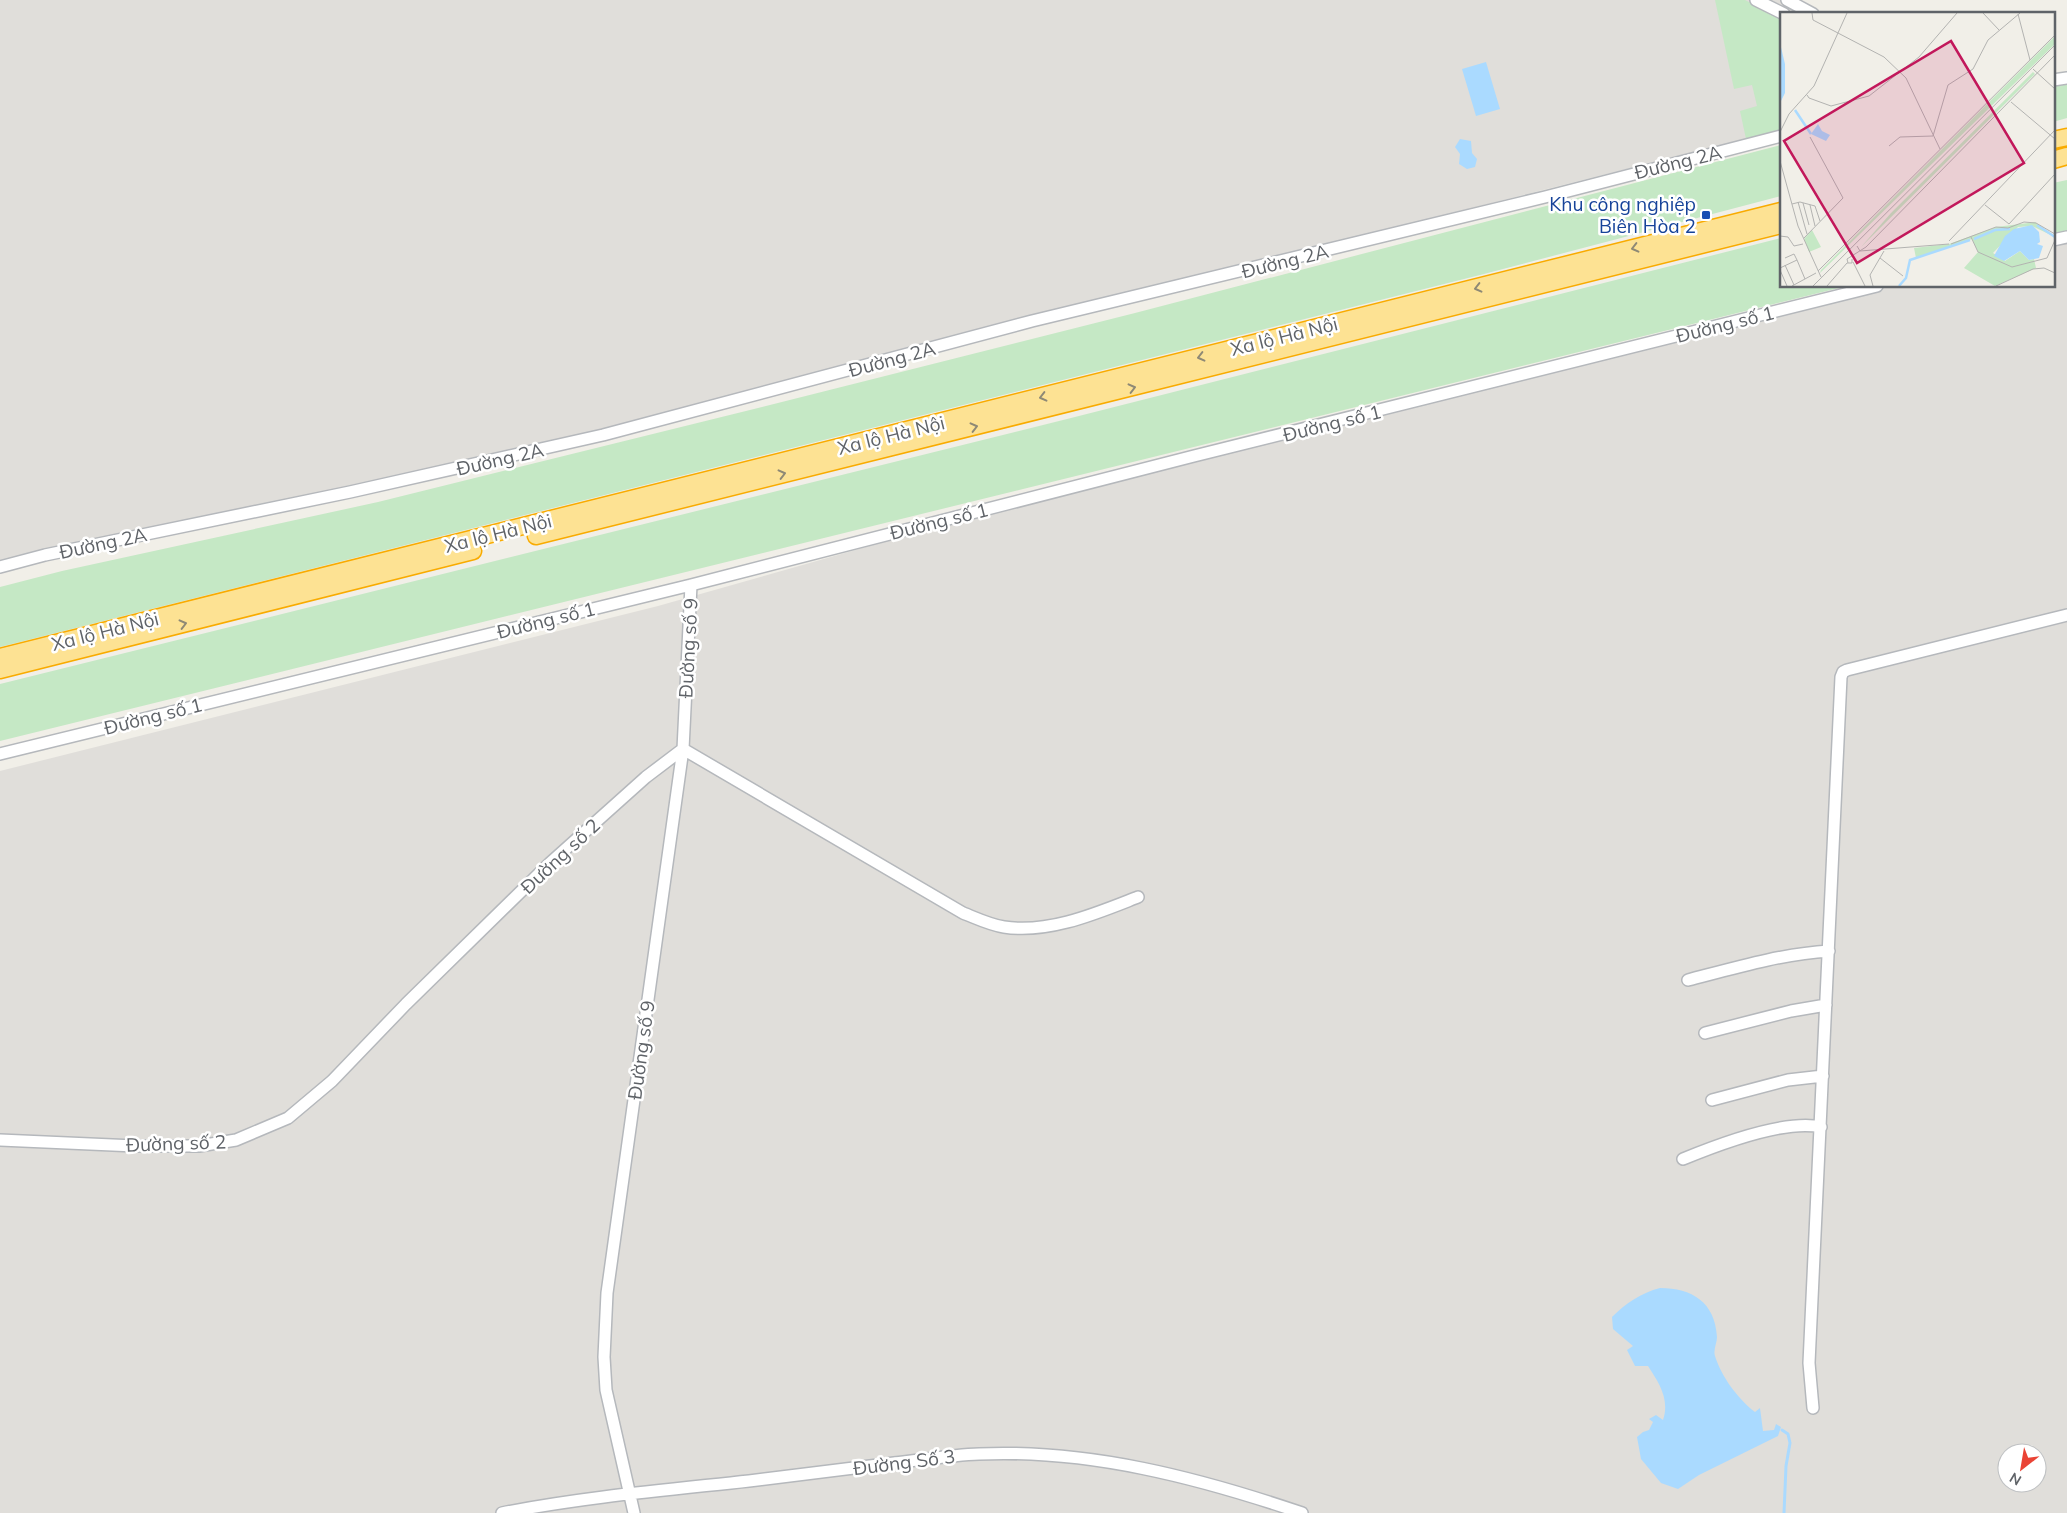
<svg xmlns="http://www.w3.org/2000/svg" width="2067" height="1513" font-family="Mulish,sans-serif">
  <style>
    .industrial { fill: #e0deda; fill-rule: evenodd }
    .green { fill: #c5e8c5 }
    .water { fill: #aadaff }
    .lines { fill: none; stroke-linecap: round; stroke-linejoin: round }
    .stream { stroke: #aadaff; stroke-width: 3 }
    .minor-casing { stroke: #b5b8bc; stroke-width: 14 }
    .highway-casing { stroke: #f9ab00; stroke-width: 19 }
    .minor { stroke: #fff; stroke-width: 11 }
    .highway { stroke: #fde293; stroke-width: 16 }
    .oneway { stroke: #8e8975 }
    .transit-dot { fill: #1a4fb4; stroke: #fff; stroke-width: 2 }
    .labels { text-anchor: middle; stroke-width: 5; stroke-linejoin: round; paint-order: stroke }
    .street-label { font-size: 19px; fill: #5f6368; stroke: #fff }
    .transit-label { font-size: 19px; fill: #164399; stroke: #fff; text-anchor: end }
    .inset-river { fill: none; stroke: #aadaff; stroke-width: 2.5 }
    .inset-road { fill: none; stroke: #b3b3b1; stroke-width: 1 }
    .view { fill: #c2185b; fill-opacity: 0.15; stroke: #c2185b; stroke-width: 2.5 }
    .inset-edge { fill: none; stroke: #5f6368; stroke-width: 2.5 }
  </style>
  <rect width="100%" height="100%" fill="#f1efe8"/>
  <path class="industrial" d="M 0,0 L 1798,0 L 1824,14 L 1781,14 L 1781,130 L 1297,252 L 659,417 L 348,487 L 43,550 L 0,561 Z
    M 2067,241 L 2067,1513 L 0,1513 L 0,771 L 658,606 L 979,515 L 1891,286 L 2053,286 L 2053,244 ZM 2007,1453 L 2037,1453 L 2037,1483 L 2007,1483 Z"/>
  <path class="green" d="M 1715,0 L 1745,0 L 1781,18 L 1781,130 L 1746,139 L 1740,111 L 1757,106 L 1752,85 L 1734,89 Z
    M 2067,83 L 2067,118 L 2053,122 L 2053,87 Z
    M 1781,145 L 1781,196 L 1484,274 L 0,647 L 0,587 L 62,571 L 378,502 L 754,409 L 1135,313 Z
    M 2067,180 L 2067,232 L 2053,236 L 2053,183 Z
    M 1781,238 L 1781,286 L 1847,286 L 0,741 L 0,684 L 1071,418 Z"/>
  <path class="water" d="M 1486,62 L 1500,109 L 1476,116 L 1462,69 Z
    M 1460,139 L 1471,141 L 1472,153 L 1477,159 L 1475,167 L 1467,169 L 1459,164 L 1460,154 L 1455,147 Z
    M 1660,1288 C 1692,1288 1715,1302 1717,1337 C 1717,1343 1713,1350 1715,1356 C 1721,1376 1738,1399 1755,1412 L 1760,1408 L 1763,1431 L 1774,1430 L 1776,1424 L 1781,1427 L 1778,1436 L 1699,1475 L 1678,1489 L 1661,1483 L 1641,1459 L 1637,1437 L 1643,1432 L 1649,1430 L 1653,1422 L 1649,1419 L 1656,1415 L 1663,1420 C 1670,1399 1659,1383 1648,1366 L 1635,1366 L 1627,1350 L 1633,1346 L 1613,1329 L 1612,1317 C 1626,1303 1641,1293 1660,1288 Z"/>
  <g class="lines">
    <path class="stream" d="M 1782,1430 L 1788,1434 L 1790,1443 L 1786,1466 L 1784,1513"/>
    <defs>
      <path id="minor" d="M 1756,0 L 1784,14
        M 1787,0 L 1813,14
        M 2053,80 L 2067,78
        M 2053,240 L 2067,237
        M 0,567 L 45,555 L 350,492 L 603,435 L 1032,321 L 1545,197 L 1781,136
        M 0,754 L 691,585 L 1194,456 L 1877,286
        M 1688,980 C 1734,968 1781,954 1829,951
        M 1705,1033 L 1791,1011 L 1826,1005
        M 1712,1100 L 1788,1080 L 1823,1076
        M 0,1140 L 135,1146 L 199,1146 L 236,1140 L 288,1118 L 332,1081 L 406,1004 L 550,863 L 646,777 L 683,749 L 963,913 C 976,918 990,925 1004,927 C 1049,934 1097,913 1138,897
        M 1683,1159 C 1717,1145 1785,1119 1821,1127
        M 1813,1408 L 1809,1363 L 1841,677 L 1843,672 L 1847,670 L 2067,615
        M 502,1513 C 584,1497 666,1490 749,1481 C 797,1475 846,1469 894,1463 C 922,1460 951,1455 979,1454 C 1089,1449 1199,1478 1302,1513
        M 634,1513 L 606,1390 L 604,1357 L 607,1293 L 683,749 L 691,585"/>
      <path id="highway" d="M 2053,140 L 2067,137
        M 2053,160 L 2067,156
        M 536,536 L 1781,225
        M 0,657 L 1781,211
        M 0,670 L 473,551"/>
    </defs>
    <use href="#minor" class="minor-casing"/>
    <use href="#highway" class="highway-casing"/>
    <use href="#minor" class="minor"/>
    <use href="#highway" class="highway"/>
  </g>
  <defs><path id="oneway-chevron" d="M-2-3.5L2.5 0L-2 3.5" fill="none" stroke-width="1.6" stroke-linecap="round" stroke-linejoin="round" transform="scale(1.25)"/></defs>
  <g class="oneway">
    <use href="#oneway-chevron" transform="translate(1635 248) rotate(166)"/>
    <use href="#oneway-chevron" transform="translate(1478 288) rotate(166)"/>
    <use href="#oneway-chevron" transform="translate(1201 357) rotate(166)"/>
    <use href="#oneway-chevron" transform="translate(1132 388) rotate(-14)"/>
    <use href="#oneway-chevron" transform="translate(1043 397) rotate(166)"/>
    <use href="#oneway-chevron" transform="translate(974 427) rotate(-14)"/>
    <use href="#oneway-chevron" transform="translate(782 474) rotate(-14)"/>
    <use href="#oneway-chevron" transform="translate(183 624) rotate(-14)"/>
  </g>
  <rect class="transit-dot" x="1701" y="210" width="10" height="10" rx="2.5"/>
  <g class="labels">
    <g class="street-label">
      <text transform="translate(1678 162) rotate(-14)" y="7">Đường 2A</text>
      <text transform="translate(1285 261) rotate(-14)" y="7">Đường 2A</text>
      <text transform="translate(1725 324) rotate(-14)" y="7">Đường số 1</text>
      <text transform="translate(1284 336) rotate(-14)" y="7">Xa lộ Hà Nội</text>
      <text transform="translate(892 359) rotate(-15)" y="7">Đường 2A</text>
      <text transform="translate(1332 423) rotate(-14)" y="7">Đường số 1</text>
      <text transform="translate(891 435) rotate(-14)" y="7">Xa lộ Hà Nội</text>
      <text transform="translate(500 459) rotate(-13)" y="7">Đường 2A</text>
      <text transform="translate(939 521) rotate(-14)" y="7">Đường số 1</text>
      <text transform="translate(498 533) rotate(-14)" y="7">Xa lộ Hà Nội</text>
      <text transform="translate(103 543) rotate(-12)" y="7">Đường 2A</text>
      <text transform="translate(546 620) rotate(-14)" y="7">Đường số 1</text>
      <text transform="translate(105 631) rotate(-14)" y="7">Xa lộ Hà Nội</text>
      <text transform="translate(688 648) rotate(-87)" y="7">Đường số 9</text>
      <text transform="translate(153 716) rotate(-14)" y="7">Đường số 1</text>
      <text transform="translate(560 856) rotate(-43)" y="7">Đường số 2</text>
      <text transform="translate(641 1050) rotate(-82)" y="7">Đường số 9</text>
      <text transform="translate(176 1143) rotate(-2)" y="7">Đường số 2</text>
      <text transform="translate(904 1462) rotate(-7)" y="7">Đường Số 3</text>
    </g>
    <g class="transit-label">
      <text x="1696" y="211">Khu công nghiệp<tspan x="1696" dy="22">Biên Hòa 2</tspan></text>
    </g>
  </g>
  <g transform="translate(1780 12)">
    <rect width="275" height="275" fill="#f1efe8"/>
    <path d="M 275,24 L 275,32 L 40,261 L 41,258 ZM 253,60 L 255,62 L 81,235 L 111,201 ZM 255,210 L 275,225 L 252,214 L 238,215 L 213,241 L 225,249 L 240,239 L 249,248 L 254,247 L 256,256 L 215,274 L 184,256 L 198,240 L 192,227 L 136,246 L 134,236 L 169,232 L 216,215 ZM 32,218 L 41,235 L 29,240 L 24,227 Z" fill="#c5e8c5"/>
    <path d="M 0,31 L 5,52 L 5,81 L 0,91 ZM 38,112 L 42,119 L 50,123 L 46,129 L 31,122 ZM 252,213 L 259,220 L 260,230 L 257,232 L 263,234 L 259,246 L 249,248 L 240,239 L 224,249 L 214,244 L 225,224 L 234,217 Z" fill="#aadaff"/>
    <path class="inset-river" d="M 15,98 L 31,122M 257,213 L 275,225M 194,227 L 215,218 L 230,217M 119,274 L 126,266 L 130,248 L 190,228"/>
    <path class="inset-road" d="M 32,1 L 33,8 L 104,45 L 126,66 L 160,137M 203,1 L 219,18M 238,2 L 250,48M 253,57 L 275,77M 27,83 L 29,86 L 51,94 L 89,84 L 139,45 L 177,1M 231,90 L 275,127M 0,120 L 9,102 L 34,74 L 67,1M 109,134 L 120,125 L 153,124 L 168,73 L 193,57 L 208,28 L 240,1M 0,149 L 18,214 L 41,265M 18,190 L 27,222M 23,191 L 29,213M 12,192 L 20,190 L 35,194 L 40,209M 30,193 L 35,214M 205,193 L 229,212 L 275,162M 0,224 L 8,225 L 14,234 L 23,232M 191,225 L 198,240 L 232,255 L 267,246 L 275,228M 24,226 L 63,186 L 30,125M 169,229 L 275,118M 171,232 L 216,215 L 228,216 L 244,210 L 256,211 L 275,222M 77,234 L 80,239 L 169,232M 5,246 L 14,242 L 17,248M 100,246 L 123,264M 73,250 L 85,274M 68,251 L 67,247 L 86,235 L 275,43M 5,253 L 14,273M 0,256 L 17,248 L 25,267M 0,258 L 7,274M 38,259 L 275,23M 12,274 L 36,261M 33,274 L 275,33M 47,274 L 67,251 L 72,251 L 72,247M 93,274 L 90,263 L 104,239M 216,274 L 253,257 L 264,256 L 275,261"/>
    <path class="view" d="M 171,29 L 244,151 L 77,251 L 4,129 Z"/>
    <rect width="275" height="275" class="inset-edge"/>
  </g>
  <g transform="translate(2022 1468) rotate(211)"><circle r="24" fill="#ffffff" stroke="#bfc1c3"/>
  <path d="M0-4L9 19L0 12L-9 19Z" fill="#ea4335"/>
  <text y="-8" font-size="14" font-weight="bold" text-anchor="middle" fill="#5f6368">N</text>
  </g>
</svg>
